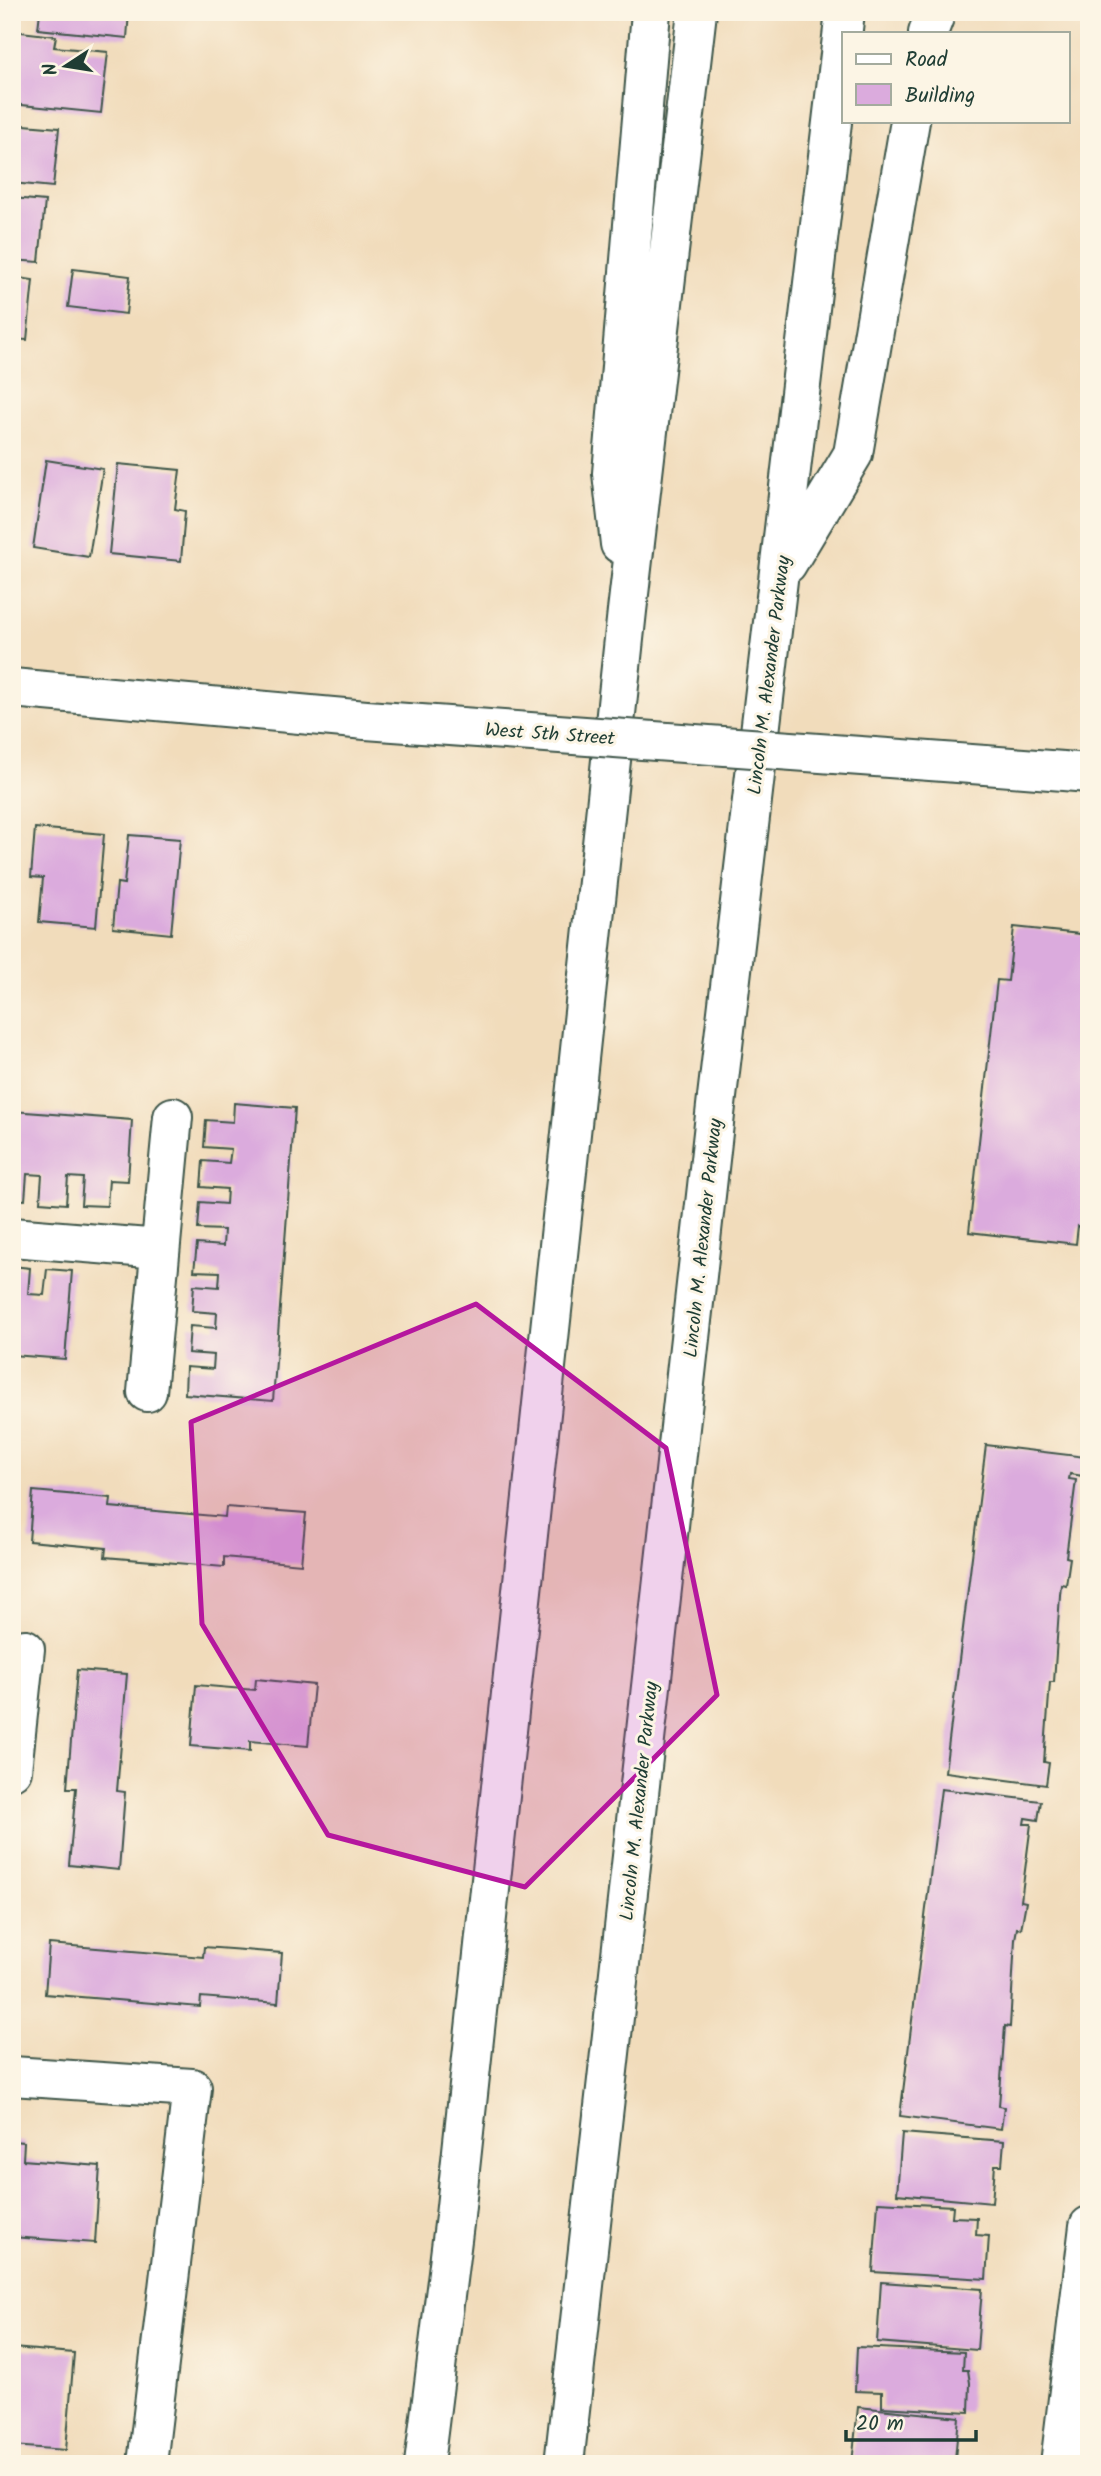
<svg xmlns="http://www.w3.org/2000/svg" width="1101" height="2476" font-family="Kalam,sans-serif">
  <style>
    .building { fill: #dbabdd }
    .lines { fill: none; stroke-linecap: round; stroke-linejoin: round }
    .minor-casing { stroke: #3e5548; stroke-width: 42 }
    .highway-casing { stroke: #3e5548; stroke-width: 42 }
    .minor { stroke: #fff; stroke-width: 38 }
    .highway { stroke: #fff; stroke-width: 38 }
    .minor-bridge-casing { stroke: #3e5548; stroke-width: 42; stroke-linecap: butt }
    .minor-bridge { stroke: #fff; stroke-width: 38 }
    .marked { fill: #b5179e; fill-opacity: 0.2; stroke: #b5179e; stroke-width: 5; stroke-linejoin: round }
    .labels { text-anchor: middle; stroke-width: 6; stroke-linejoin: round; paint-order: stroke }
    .street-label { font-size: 19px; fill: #1f3d34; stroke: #fcf5e5 }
  </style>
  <rect width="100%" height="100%" fill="#fcf5e5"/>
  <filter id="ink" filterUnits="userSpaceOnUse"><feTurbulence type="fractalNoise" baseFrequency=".0143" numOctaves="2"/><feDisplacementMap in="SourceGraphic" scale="14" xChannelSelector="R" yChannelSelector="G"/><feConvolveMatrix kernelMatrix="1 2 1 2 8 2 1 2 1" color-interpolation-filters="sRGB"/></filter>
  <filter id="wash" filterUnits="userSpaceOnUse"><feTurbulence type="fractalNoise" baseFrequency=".00686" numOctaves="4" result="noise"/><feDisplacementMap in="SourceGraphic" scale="28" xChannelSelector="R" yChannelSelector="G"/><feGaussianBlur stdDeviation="1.57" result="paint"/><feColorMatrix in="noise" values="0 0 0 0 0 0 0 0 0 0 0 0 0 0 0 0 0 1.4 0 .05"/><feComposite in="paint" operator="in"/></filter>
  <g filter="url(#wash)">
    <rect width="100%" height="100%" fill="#f1dcbb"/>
    <g id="blocks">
      <path class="building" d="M 40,12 L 129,12 L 127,38 L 38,29 Z
        M 12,31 L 56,36 L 54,47 L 108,52 L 101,113 L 12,104 Z
        M 12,124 L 59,128 L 53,187 L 12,183 Z
        M 12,198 L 45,201 L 39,262 L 12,260 Z
        M 73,269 L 130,276 L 126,314 L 68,307 Z
        M 12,277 L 33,280 L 27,340 L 12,339 Z
        M 46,460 L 103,469 L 89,557 L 33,548 Z
        M 118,464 L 180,470 L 175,509 L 185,511 L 181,561 L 109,554 Z
        M 35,828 L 104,834 L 96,927 L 39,922 L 43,878 L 31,877 Z
        M 129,835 L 180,839 L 171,934 L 113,928 L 117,883 L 124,884 Z
        M 1014,927 L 1089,935 L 1089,1228 L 1078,1226 L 1076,1244 L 969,1232 L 997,980 L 1008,981 Z
        M 234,1103 L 295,1108 L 273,1401 L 185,1394 L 186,1367 L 213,1369 L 214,1355 L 188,1353 L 190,1326 L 216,1328 L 217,1313 L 192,1311 L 194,1285 L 219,1287 L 220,1272 L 194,1271 L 197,1244 L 223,1246 L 224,1230 L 198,1229 L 200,1202 L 226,1204 L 227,1189 L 201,1187 L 203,1161 L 229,1163 L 231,1149 L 204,1147 L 206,1120 L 233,1122 Z
        M 12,1111 L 132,1120 L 128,1181 L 109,1180 L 107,1206 L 81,1205 L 83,1178 L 68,1177 L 66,1204 L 40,1202 L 42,1175 L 27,1174 L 25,1200 L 12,1199 Z
        M 12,1266 L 30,1268 L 28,1294 L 44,1295 L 47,1269 L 72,1271 L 65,1359 L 12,1355 Z
        M 986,1445 L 1086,1457 L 1083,1476 L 1070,1474 L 1069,1479 L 1076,1480 L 1066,1557 L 1070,1558 L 1066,1585 L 1061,1584 L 1060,1595 L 1054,1682 L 1050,1682 L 1044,1762 L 1049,1763 L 1046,1785 L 945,1772 Z
        M 33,1491 L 111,1498 L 110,1507 L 225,1517 L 226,1507 L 306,1513 L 301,1564 L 224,1557 L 224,1567 L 105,1557 L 106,1548 L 29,1541 Z
        M 77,1670 L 127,1674 L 117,1791 L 125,1792 L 119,1870 L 69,1865 L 76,1788 L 67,1788 Z
        M 256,1679 L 314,1685 L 308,1746 L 250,1741 L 250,1751 L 191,1746 L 196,1685 L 255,1690 Z
        M 941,1789 L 1041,1801 L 1038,1820 L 1025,1818 L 1024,1824 L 1031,1824 L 1021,1901 L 1026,1902 L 1021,1929 L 1017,1928 L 1015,1939 L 1010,2027 L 1005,2026 L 999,2106 L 1004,2107 L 1001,2129 L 900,2116 Z
        M 49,1944 L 203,1957 L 204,1947 L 282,1953 L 278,2003 L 201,1997 L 200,2007 L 45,1994 Z
        M 902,2133 L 1004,2141 L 1002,2165 L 995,2165 L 992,2203 L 897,2194 Z
        M 12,2141 L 24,2142 L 23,2160 L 100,2166 L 95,2243 L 12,2237 Z
        M 878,2202 L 953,2206 L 952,2217 L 977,2218 L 976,2235 L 989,2236 L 986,2279 L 873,2272 Z
        M 881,2282 L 982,2289 L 977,2350 L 877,2342 Z
        M 857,2347 L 964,2352 L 963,2370 L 968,2370 L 970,2383 L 969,2412 L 882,2407 L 882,2392 L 855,2391 Z
        M 12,2348 L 74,2353 L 66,2450 L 12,2446 Z
        M 858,2407 L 959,2417 L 955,2459 L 949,2459 L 948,2464 L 852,2463 Z"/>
    </g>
  </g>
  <g filter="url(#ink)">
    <use href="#blocks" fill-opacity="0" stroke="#3e5548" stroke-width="2"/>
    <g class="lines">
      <defs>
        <path id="minor" d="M 12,688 L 366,720
          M 985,765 L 1089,773
          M 12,1237 L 160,1249
          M 147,1392 L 173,1117
          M 12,1770 L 25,1649
          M 12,2076 L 192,2088 L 147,2464
          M 1060,2464 L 1089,2226"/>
        <path id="highway" d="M 928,33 L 936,12
          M 620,544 L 612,473 L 651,12
          M 787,564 L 853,454 L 910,121
          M 424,2464 L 455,2216 L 627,611 L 697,12
          M 564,2464 L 717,1097 L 845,12"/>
      </defs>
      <use href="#minor" class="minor-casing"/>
      <use href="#highway" class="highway-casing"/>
      <use href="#minor" class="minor"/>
      <use href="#highway" class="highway"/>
      <defs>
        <path id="minor-bridge" d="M 366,720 L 985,765"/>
      </defs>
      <use href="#minor-bridge" class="minor-bridge-casing"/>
      <use href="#minor-bridge" class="minor-bridge"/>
    </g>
  </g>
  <path class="marked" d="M 476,1304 L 666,1448 L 717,1695 L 525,1887 L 328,1835 L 202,1624 L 191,1422 Z"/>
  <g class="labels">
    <g class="street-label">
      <text transform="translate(768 675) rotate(-83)" y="7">Lincoln M. Alexander Parkway</text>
      <text transform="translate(550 733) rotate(4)" y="7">West 5th Street</text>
      <text transform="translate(702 1238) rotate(-84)" y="7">Lincoln M. Alexander Parkway</text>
      <text transform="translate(638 1801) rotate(-84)" y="7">Lincoln M. Alexander Parkway</text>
    </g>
  </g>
  <rect width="1101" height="2476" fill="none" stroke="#fcf5e5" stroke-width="42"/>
  <rect x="842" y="32" width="228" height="91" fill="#fcf5e5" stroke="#a4ab9e" stroke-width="2"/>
  <rect x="856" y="54" width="35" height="10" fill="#ffffff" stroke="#a4ab9e" stroke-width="2"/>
  <text x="905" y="66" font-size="21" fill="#1f3d34">Road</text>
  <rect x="856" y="84" width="35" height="21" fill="#dbabdd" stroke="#a4ab9e" stroke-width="2"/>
  <text x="905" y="102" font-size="21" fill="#1f3d34">Building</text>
  <g transform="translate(66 66) rotate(258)" stroke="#fcf5e5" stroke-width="5" paint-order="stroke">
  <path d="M0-5L12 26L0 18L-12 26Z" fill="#1f3d34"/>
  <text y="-10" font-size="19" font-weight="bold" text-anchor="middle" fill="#1f3d34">N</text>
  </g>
  <path d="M846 2430v10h130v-10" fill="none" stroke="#1f3d34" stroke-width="3.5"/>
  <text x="856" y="2430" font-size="21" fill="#1f3d34" stroke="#fcf5e5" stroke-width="5" paint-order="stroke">20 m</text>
</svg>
